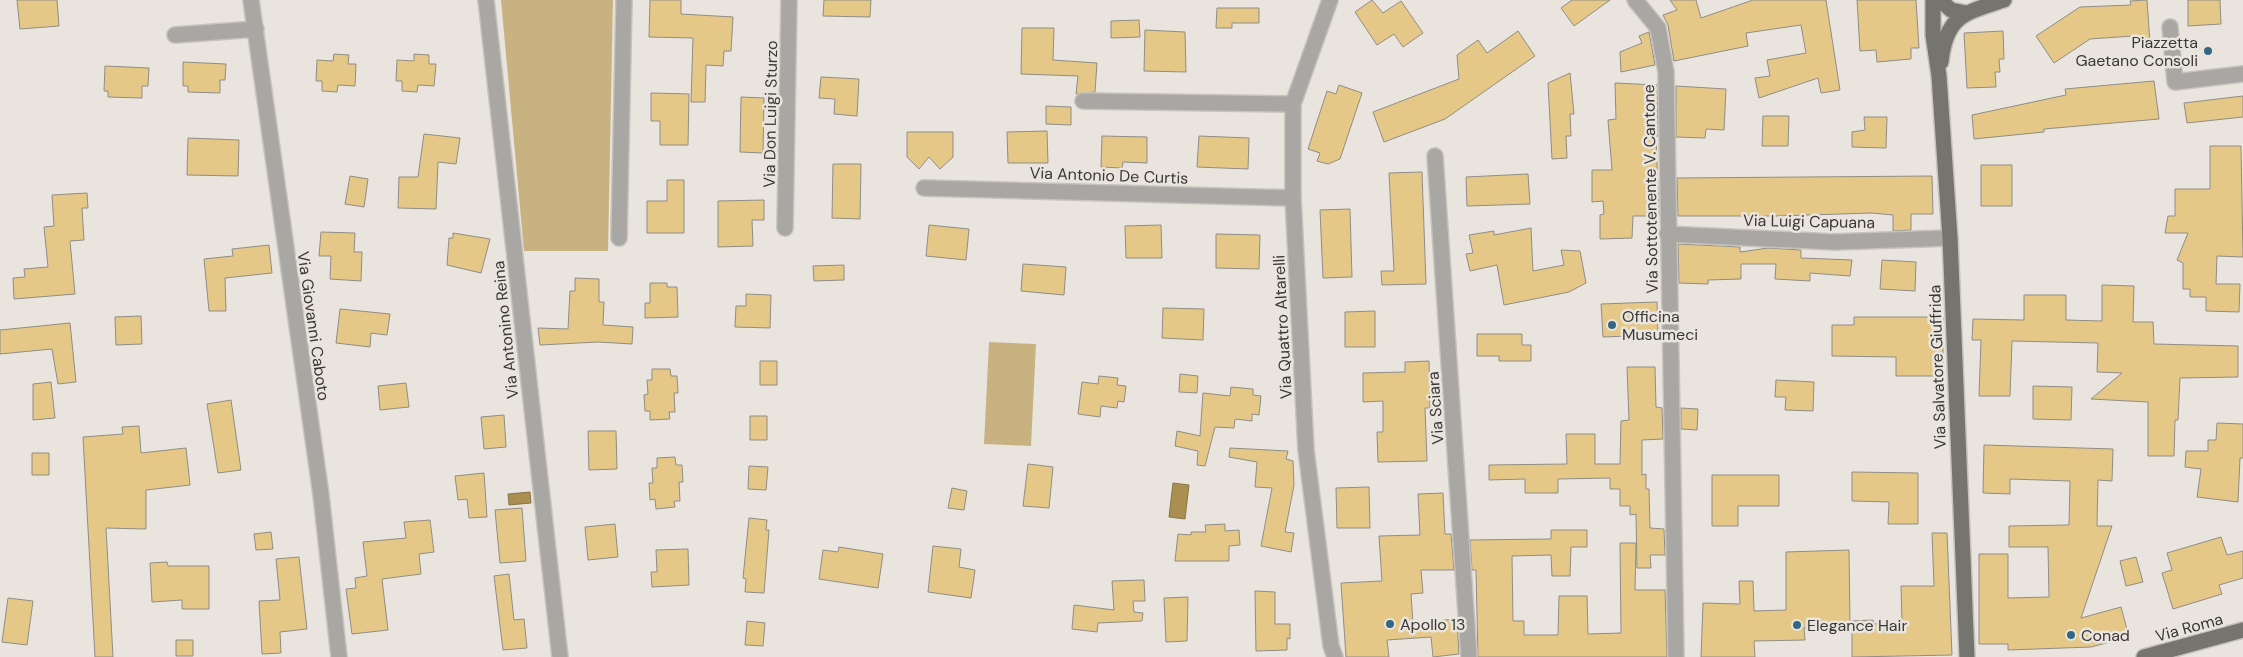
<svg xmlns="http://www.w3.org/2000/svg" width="2243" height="657" font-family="'DM Sans',sans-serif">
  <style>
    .green { fill: #c8b281 }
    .water { fill: #ab8f50; stroke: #897548 }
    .building { fill: #e5c887; stroke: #908d86 }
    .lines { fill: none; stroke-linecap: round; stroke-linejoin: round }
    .minor-casing { stroke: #c6c2bc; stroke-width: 18 }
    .major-casing { stroke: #c6c2bc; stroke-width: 18 }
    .minor { stroke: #a9a7a4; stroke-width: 15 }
    .major { stroke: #76746e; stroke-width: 15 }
    .poi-dot { fill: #346784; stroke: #e9e5de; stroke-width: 2 }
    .labels { text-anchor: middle; stroke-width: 5; stroke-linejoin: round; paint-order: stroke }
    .poi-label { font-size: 16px; fill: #393835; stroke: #e9e5de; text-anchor: start }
    .street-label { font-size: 16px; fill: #393835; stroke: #e9e5de }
  </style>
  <rect width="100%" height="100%" fill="#e9e5de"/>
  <path class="green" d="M 501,0 L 613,0 L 608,251 L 524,251 Z
    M 989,342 L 1036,344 L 1031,446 L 984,444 Z"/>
  <path class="water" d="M 1173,483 L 1189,485 L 1185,519 L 1169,517 Z
    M 530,492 L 531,503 L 509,505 L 508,494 Z"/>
  <path class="building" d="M 17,0 L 57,0 L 59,26 L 20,29 Z
    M 650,0 L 681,0 L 681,14 L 733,17 L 731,51 L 724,51 L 723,66 L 706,65 L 705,102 L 691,102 L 693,38 L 649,37 Z
    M 824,0 L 871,0 L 870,17 L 823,16 Z
    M 1372,0 L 1383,13 L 1401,1 L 1423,33 L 1403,47 L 1394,34 L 1377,45 L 1355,12 Z
    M 1572,0 L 1610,0 L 1574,26 L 1561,8 Z
    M 1670,0 L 1696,0 L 1701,18 L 1753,0 L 1826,0 L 1840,90 L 1821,93 L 1818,78 L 1759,98 L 1755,78 L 1770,76 L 1767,60 L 1806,53 L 1801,25 L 1746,33 L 1748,46 L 1674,61 L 1668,25 L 1663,15 L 1677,10 Z
    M 1857,0 L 1916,0 L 1919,48 L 1911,48 L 1911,59 L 1877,62 L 1876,50 L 1860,51 Z
    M 2147,0 L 2150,43 L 2133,44 L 2133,36 L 2090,39 L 2054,63 L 2036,36 L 2080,7 L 2131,5 L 2130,1 Z
    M 2188,0 L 2220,0 L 2221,24 L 2188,26 Z
    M 1217,8 L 1259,8 L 1259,23 L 1232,23 L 1232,28 L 1216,28 Z
    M 1139,20 L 1140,37 L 1111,38 L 1111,21 Z
    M 1022,28 L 1054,28 L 1053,60 L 1097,63 L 1095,92 L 1076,94 L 1078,76 L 1021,74 Z
    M 1145,30 L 1185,32 L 1186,72 L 1144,71 Z
    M 1518,31 L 1535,56 L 1445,119 L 1384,142 L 1373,112 L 1459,79 L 1457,55 L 1478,40 L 1487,53 Z
    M 2003,31 L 2004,59 L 1999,59 L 2000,72 L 1995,72 L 1996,87 L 1967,88 L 1964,33 Z
    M 1649,32 L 1655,65 L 1621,72 L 1620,52 L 1642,43 L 1639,36 Z
    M 334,54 L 349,55 L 348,64 L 356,64 L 355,86 L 338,85 L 337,92 L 322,91 L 322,81 L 316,81 L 317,60 L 333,61 Z
    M 414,54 L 429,55 L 429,64 L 436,64 L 434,86 L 418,85 L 417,92 L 402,91 L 402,81 L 396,81 L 397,60 L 414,61 Z
    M 183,62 L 226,64 L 225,80 L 220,80 L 220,93 L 188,92 L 188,86 L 183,86 Z
    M 105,66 L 149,68 L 148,86 L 142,86 L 142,98 L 108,97 L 108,91 L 104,91 Z
    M 1570,73 L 1574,114 L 1570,114 L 1571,136 L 1566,136 L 1567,158 L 1552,159 L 1548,83 Z
    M 821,77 L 859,79 L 857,116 L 834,114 L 835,99 L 819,98 Z
    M 2154,81 L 2159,119 L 2044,129 L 2044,132 L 1974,139 L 1972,115 L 2066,95 L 2065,89 Z
    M 1615,83 L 1657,85 L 1658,136 L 1656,136 L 1659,216 L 1633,216 L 1632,238 L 1600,239 L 1600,215 L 1604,214 L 1603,201 L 1592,202 L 1592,170 L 1612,170 L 1608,120 L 1616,119 Z
    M 1339,85 L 1362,93 L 1340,159 L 1328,164 L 1317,161 L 1320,153 L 1308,149 L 1327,91 L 1336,94 Z
    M 1676,86 L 1726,89 L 1724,130 L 1706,129 L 1705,138 L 1676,137 Z
    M 651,93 L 689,94 L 688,145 L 660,145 L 660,121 L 651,121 Z
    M 2243,96 L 2243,117 L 2187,123 L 2184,103 Z
    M 741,97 L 764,98 L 763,153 L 740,152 Z
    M 1046,106 L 1071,107 L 1071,125 L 1046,124 Z
    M 1763,116 L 1789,116 L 1788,146 L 1762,146 Z
    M 1864,117 L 1887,117 L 1886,148 L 1852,147 L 1852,132 L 1865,130 Z
    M 1047,131 L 1048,163 L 1008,163 L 1007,132 Z
    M 907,132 L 953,132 L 953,157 L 940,169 L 929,157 L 919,169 L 907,157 Z
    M 424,134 L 460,138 L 456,164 L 438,162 L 436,209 L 398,208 L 399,177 L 418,177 Z
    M 1102,136 L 1147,137 L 1147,163 L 1123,162 L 1122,168 L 1101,167 Z
    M 1199,136 L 1249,138 L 1248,169 L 1197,167 Z
    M 188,138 L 239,140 L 238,176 L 187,175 Z
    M 2210,146 L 2241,146 L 2243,257 L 2217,256 L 2216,284 L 2240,284 L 2239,312 L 2206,311 L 2206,297 L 2190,297 L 2190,289 L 2183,289 L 2183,263 L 2177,260 L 2188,233 L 2165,233 L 2168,216 L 2175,216 L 2175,189 L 2210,189 Z
    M 833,164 L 861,164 L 860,219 L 832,218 Z
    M 1981,165 L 2012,165 L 2012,206 L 1981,206 Z
    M 1422,172 L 1426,284 L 1382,285 L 1381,271 L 1394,271 L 1389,173 Z
    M 1528,174 L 1530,204 L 1467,206 L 1466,177 Z
    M 350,176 L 368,179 L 364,207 L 345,204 Z
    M 1932,176 L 1933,214 L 1911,214 L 1911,230 L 1893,231 L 1893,215 L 1872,213 L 1777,216 L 1678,216 L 1677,178 Z
    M 667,180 L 684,180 L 684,233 L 647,233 L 647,201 L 667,201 Z
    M 87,193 L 88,208 L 82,208 L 84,240 L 70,241 L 75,294 L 14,299 L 13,278 L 25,277 L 24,269 L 48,267 L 44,227 L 54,226 L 52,195 Z
    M 764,200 L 764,220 L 752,220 L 753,246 L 718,247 L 718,201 Z
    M 1350,209 L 1352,277 L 1323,278 L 1320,210 Z
    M 929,225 L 969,229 L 966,260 L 926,256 Z
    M 1161,225 L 1162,258 L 1126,258 L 1125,226 Z
    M 1531,228 L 1533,271 L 1564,265 L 1561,250 L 1580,251 L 1586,283 L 1569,292 L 1504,305 L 1497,265 L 1470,271 L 1466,254 L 1473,253 L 1469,235 L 1494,231 L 1494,235 Z
    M 321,232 L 355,233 L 354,252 L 362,252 L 361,281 L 330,279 L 331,256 L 319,256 Z
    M 453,233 L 490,239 L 481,273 L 447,265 L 449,238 L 453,238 Z
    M 1216,234 L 1260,235 L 1259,269 L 1216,268 Z
    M 1678,244 L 1740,247 L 1740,252 L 1768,248 L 1801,250 L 1801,258 L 1852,260 L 1850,276 L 1810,273 L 1810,281 L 1775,279 L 1776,264 L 1741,264 L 1741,279 L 1708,280 L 1708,284 L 1679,283 Z
    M 269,245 L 272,273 L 225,278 L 226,311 L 209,311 L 204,259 L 233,256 L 232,249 Z
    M 1882,260 L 1916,262 L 1915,291 L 1880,289 Z
    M 1023,264 L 1066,267 L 1064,295 L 1021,291 Z
    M 844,265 L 844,280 L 814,281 L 813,266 Z
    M 575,278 L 599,279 L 599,302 L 604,302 L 603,325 L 633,327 L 632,344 L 598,342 L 540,345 L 538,328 L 568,329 L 570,291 L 575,291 Z
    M 650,283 L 667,283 L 667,287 L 677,287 L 678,317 L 645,318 L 645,303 L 650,303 Z
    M 2102,285 L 2134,286 L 2133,322 L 2153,322 L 2154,344 L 2238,346 L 2238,377 L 2180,378 L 2178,420 L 2175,420 L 2174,456 L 2148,456 L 2148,402 L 2091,399 L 2122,373 L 2097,372 L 2098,343 L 2012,341 L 2010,396 L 1979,396 L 1981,340 L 1972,340 L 1973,319 L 2024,320 L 2024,295 L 2066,295 L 2066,320 L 2102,321 Z
    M 746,294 L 771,295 L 770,328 L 735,327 L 736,306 L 746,306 Z
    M 1657,302 L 1658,335 L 1603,337 L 1601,304 Z
    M 1163,308 L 1204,309 L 1203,340 L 1162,338 Z
    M 340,309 L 390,314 L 387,335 L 371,333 L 370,347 L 336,343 Z
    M 1375,311 L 1375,347 L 1345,347 L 1345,312 Z
    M 141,316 L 142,344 L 116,345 L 115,317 Z
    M 1854,317 L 1943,317 L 1943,376 L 1896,376 L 1896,357 L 1832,356 L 1832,325 L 1854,325 Z
    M 70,323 L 76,382 L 58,384 L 52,349 L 0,354 L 0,330 Z
    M 1477,334 L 1522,334 L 1522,345 L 1531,345 L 1531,361 L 1499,361 L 1499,356 L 1477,356 Z
    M 760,361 L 777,361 L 777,385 L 760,385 Z
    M 1429,361 L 1430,408 L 1425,408 L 1427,461 L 1378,462 L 1377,432 L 1383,432 L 1383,401 L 1363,402 L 1363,373 L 1405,372 L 1405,362 Z
    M 1627,367 L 1655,367 L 1656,407 L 1662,408 L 1663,439 L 1642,440 L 1642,475 L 1646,474 L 1646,489 L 1649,489 L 1650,528 L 1664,529 L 1665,555 L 1650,555 L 1651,568 L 1637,568 L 1636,514 L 1630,515 L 1630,506 L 1620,506 L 1620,489 L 1610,489 L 1610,478 L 1558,479 L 1558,493 L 1525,493 L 1525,479 L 1489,480 L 1489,465 L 1567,464 L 1566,434 L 1595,434 L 1595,464 L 1620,464 L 1621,421 L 1629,420 Z
    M 652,369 L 670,369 L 671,376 L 677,376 L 678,393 L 674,393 L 675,412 L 669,412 L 670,419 L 650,420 L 650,411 L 645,411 L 644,395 L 648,394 L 647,380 L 652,380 Z
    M 1180,374 L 1198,376 L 1197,393 L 1179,392 Z
    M 1099,376 L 1118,378 L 1117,385 L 1126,386 L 1124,402 L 1118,401 L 1117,408 L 1101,406 L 1100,417 L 1078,414 L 1082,382 L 1098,384 Z
    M 1776,380 L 1814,382 L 1813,411 L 1785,410 L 1786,397 L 1775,397 Z
    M 51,382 L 55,418 L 33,420 L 33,384 Z
    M 406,383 L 409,407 L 380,410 L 378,386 Z
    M 2033,386 L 2072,387 L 2071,420 L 2033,419 Z
    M 1231,387 L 1253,389 L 1253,395 L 1261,396 L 1259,415 L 1252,414 L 1252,421 L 1235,419 L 1234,428 L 1215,427 L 1205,466 L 1197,465 L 1198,451 L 1175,446 L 1177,431 L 1200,436 L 1203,393 L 1230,396 Z
    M 231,400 L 241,470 L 218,473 L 207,404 Z
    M 1681,408 L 1698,409 L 1697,430 L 1681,429 Z
    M 504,415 L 506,447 L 484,449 L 481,417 Z
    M 750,416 L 767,416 L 767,440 L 750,440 Z
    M 2217,423 L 2243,424 L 2243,458 L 2240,458 L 2238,502 L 2197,497 L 2201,469 L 2185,467 L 2186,451 L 2208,451 L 2208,440 L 2216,440 Z
    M 139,426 L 141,453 L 186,448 L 190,485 L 146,490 L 146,529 L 106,528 L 113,657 L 95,657 L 83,437 L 123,434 L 122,427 Z
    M 588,431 L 616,431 L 617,469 L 589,470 Z
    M 1984,445 L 2113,449 L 2112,481 L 2098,480 L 2097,526 L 2112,526 L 2081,618 L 2121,607 L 2129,637 L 2091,647 L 2008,650 L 2008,644 L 1979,644 L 1979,554 L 2008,554 L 2008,598 L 2049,597 L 2048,547 L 2009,547 L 2009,526 L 2069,525 L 2070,481 L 2010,479 L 2010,494 L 1983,493 Z
    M 1230,448 L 1288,451 L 1286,459 L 1293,461 L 1294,485 L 1285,532 L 1294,533 L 1291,552 L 1261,546 L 1272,488 L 1255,487 L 1257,462 L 1229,457 Z
    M 32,453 L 49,453 L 49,475 L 32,475 Z
    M 675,457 L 676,465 L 682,465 L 683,482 L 679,482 L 680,501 L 674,501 L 675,507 L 656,509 L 655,499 L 650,500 L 649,483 L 653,483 L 652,468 L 657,468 L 657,458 Z
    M 1028,464 L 1053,467 L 1049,508 L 1023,506 Z
    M 749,466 L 768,467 L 766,490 L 748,489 Z
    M 1852,472 L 1918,473 L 1918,524 L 1888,524 L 1889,502 L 1852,501 Z
    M 484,473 L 487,517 L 469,518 L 467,499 L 458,500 L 455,476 Z
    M 1712,475 L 1779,475 L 1779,506 L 1738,506 L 1738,526 L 1712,526 Z
    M 1369,487 L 1370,528 L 1337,528 L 1336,488 Z
    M 952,488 L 967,491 L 964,510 L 948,508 Z
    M 1443,493 L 1445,534 L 1451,534 L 1454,570 L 1421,570 L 1423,593 L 1411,594 L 1413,623 L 1457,619 L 1459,654 L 1433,657 L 1431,637 L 1387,640 L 1389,657 L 1346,657 L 1341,583 L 1382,581 L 1379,536 L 1420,535 L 1418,494 Z
    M 522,508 L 526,561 L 500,563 L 495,510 Z
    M 749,518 L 767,520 L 766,530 L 769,530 L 764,593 L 745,592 L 746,579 L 743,578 Z
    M 430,520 L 434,552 L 419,554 L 421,574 L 382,579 L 388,630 L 352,634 L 346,589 L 356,588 L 355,578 L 367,576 L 363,542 L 406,538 L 404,522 Z
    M 615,524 L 618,557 L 588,560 L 585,527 Z
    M 1225,524 L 1225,531 L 1239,530 L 1240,545 L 1229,546 L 1229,561 L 1175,561 L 1178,534 L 1191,535 L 1191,532 L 1206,532 L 1205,525 Z
    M 1551,530 L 1587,530 L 1587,547 L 1571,547 L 1570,576 L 1552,576 L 1551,555 L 1512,556 L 1513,621 L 1524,621 L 1524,635 L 1558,635 L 1559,596 L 1587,596 L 1588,634 L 1621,633 L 1620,543 L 1636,543 L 1635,590 L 1665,590 L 1667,657 L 1478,657 L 1476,570 L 1472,570 L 1470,540 L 1551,539 Z
    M 271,532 L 273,549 L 256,550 L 254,534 Z
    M 1932,533 L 1947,533 L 1952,655 L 1852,657 L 1852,621 L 1873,620 L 1874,624 L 1902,623 L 1901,586 L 1934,586 Z
    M 2221,537 L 2227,555 L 2243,551 L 2243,578 L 2219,585 L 2222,594 L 2173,609 L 2162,573 L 2172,570 L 2167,553 Z
    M 933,546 L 961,549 L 959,567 L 975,570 L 971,598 L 928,592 Z
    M 839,547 L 883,554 L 878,588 L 819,579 L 823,550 L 838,552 Z
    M 688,549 L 689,585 L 652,587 L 651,572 L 657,572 L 656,550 Z
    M 1849,550 L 1850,627 L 1804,628 L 1805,640 L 1754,641 L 1755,657 L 1701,657 L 1703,603 L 1740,604 L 1739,581 L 1753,581 L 1754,611 L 1786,610 L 1786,552 Z
    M 299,557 L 307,629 L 280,632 L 281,653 L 262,654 L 259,601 L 280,600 L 276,559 Z
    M 2136,557 L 2143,582 L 2126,586 L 2120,561 Z
    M 167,562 L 168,566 L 209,566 L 209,609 L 182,609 L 182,600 L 152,602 L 150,563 Z
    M 509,574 L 514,620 L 524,619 L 527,648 L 503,650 L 494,576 Z
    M 1144,580 L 1145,601 L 1133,601 L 1134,612 L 1143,613 L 1142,621 L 1098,623 L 1097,632 L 1072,629 L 1074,605 L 1114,610 L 1112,581 Z
    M 1255,591 L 1275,592 L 1275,624 L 1290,624 L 1290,639 L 1287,638 L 1287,650 L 1256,651 Z
    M 1188,597 L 1187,641 L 1166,642 L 1164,598 Z
    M 8,598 L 33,601 L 27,645 L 2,642 Z
    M 747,621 L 765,623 L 763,646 L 745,645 Z
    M 176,640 L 193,640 L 193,656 L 176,656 Z"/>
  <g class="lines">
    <defs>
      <path id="minor" d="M 251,0 L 321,495 L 339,657
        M 486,0 L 560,657
        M 1330,0 L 1293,104 L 1293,198 L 1306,450 L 1331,646 L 1335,657
        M 1635,0 L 1658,28 L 1666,72 L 1676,657
        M 2170,27 L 2175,82 L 2243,74
        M 175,35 L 256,29
        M 1083,101 L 1293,104
        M 1435,156 L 1469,657
        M 924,188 L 1293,198
        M 785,228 L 789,0
        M 1667,234 L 1834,242 L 1950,238
        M 619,238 L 624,0"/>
      <path id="major" d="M 1933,0 L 1933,35 L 1939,76 L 1950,238 L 1967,657
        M 1940,0 L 1951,10 L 1967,13
        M 1941,62 C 1946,15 1965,13 2004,0
        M 2144,657 L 2243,630"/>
    </defs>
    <use href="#minor" class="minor-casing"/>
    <use href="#major" class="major-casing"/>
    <use href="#minor" class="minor"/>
    <use href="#major" class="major"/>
  </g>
  <g class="poi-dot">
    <circle cx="2208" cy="51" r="5"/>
    <circle cx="1612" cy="325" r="5"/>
    <circle cx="1390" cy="624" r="5"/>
    <circle cx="1797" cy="625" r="5"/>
    <circle cx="2071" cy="635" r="5"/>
  </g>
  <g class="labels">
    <g class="poi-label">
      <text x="2198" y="48" text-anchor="end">Piazzetta<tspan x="2198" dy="18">Gaetano Consoli</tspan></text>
      <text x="1622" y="322">Officina<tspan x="1622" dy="18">Musumeci</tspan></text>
      <text x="1400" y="630">Apollo 13</text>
      <text x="1807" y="631">Elegance Hair</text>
      <text x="2081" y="641">Conad</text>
    </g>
    <g class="street-label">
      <text transform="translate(770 114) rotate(-89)" y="6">Via Don Luigi Sturzo</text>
      <text transform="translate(1109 175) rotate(2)" y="6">Via Antonio De Curtis</text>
      <text transform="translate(1650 189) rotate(-91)" y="6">Via Sottotenente V. Cantone</text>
      <text transform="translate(1809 221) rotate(1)" y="6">Via Luigi Capuana</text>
      <text transform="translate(314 326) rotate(82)" y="6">Via Giovanni Caboto</text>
      <text transform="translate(1282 327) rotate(-93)" y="6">Via Quattro Altarelli</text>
      <text transform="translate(505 330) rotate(-96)" y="6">Via Antonino Reina</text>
      <text transform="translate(1937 367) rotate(-92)" y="6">Via Salvatore Giuffrida</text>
      <text transform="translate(1435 408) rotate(-94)" y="6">Via Sciara</text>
      <text transform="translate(2189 627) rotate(-15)" y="6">Via Roma</text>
    </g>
  </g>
</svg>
